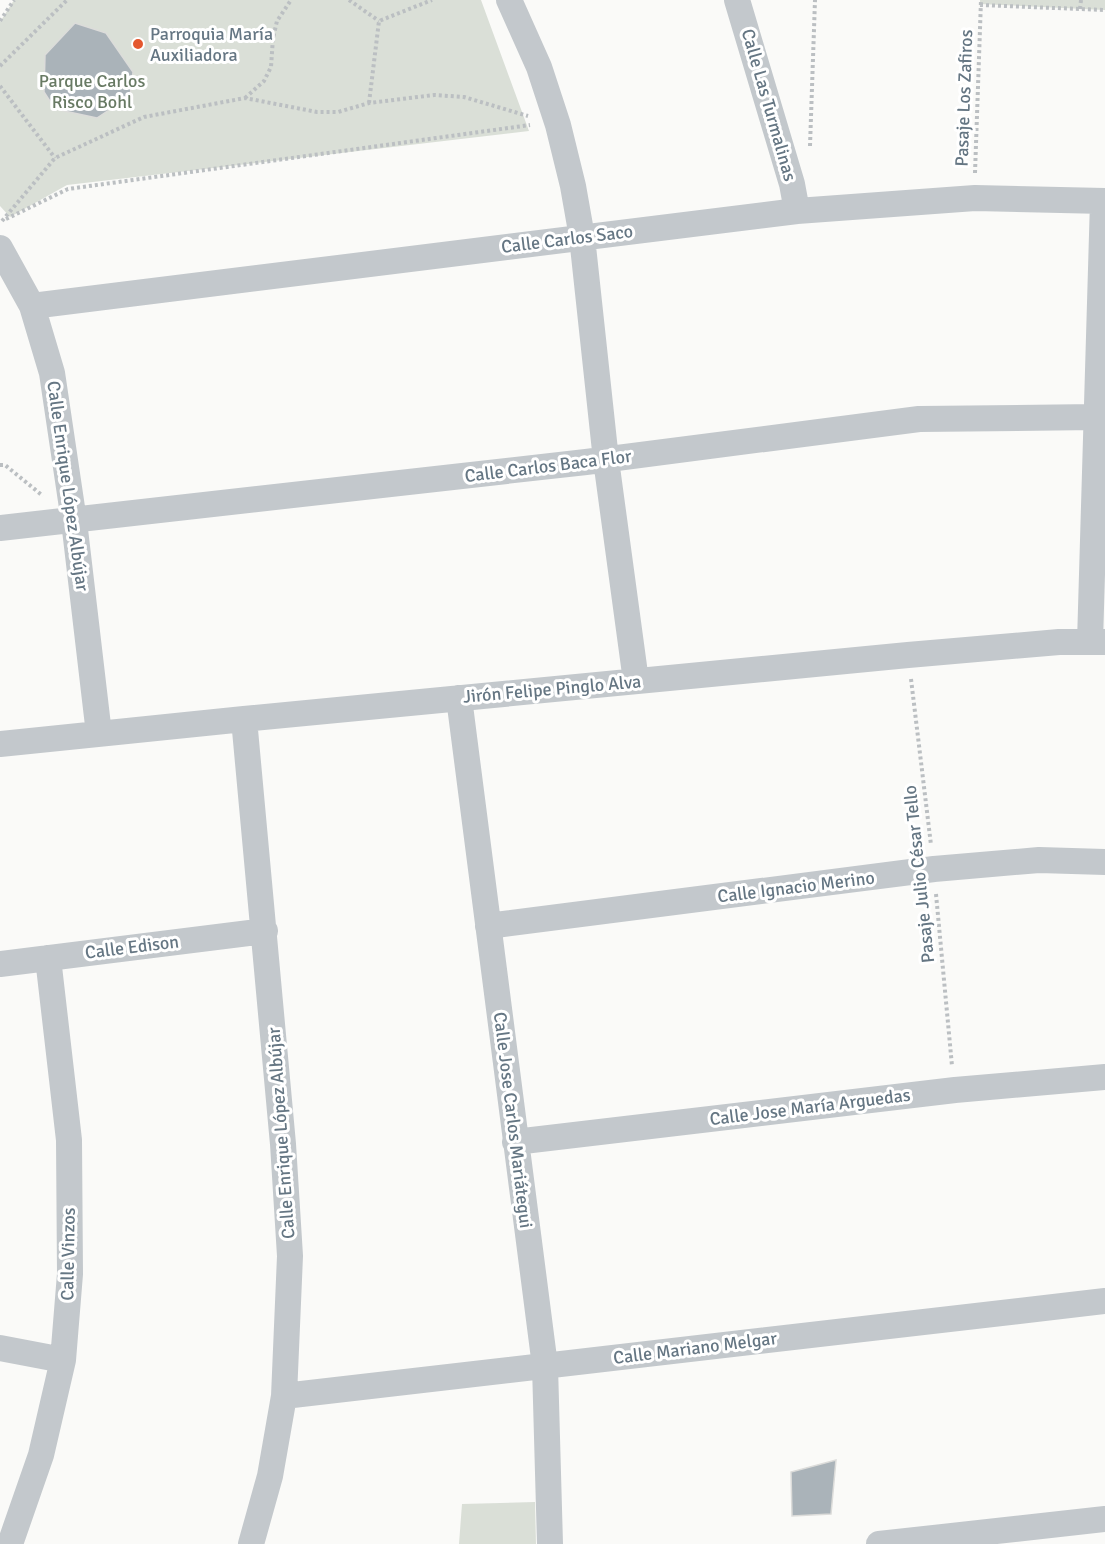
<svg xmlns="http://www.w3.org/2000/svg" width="1105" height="1544" font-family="Signika,sans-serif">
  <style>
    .green { fill: #dadfd7 }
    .building { fill: #aab3b9; stroke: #dcdcda; stroke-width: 1.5 }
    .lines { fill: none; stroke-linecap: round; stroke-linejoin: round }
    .path { stroke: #bbbfc2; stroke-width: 4; stroke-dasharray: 3 3; stroke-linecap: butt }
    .street { stroke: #c3c8cc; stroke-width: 26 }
    .poi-dot { fill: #e4572e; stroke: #fff; stroke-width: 2 }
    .labels { text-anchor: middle; stroke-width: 6; stroke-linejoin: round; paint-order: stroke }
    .poi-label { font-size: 18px; fill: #657683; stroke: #fff; text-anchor: start }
    .park-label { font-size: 18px; fill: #687a64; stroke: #fff }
    .street-label { font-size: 18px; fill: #657683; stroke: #fff }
  </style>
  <rect width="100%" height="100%" fill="#fafaf8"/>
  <path class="green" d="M 14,0 L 481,0 L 529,131 L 67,185 L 10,217 L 0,206 L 0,22 Z
    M 980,0 L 1105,0 L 1105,10 L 980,4 Z
    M 535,1502 L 536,1544 L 459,1544 L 462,1504 Z"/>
  <path class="building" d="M 75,23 L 106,33 L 133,72 L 130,96 L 97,118 L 55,109 L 44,92 L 45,55 Z
    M 836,1460 L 831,1514 L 792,1516 L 791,1472 Z"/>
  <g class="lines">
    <path class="path" d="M 349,0 L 379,21
      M 980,5 L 1105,10
      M 1080,9 L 1081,0
      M 0,21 L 14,0
      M 0,66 L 67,0
      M 0,86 L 55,158
      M 245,98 L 264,81 L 271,67 L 273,38 L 277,21 L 291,0
      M 369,103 L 379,21 L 432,0
      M 810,146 L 815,0
      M 975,173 L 981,0
      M 6,219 L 68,189 L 530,125
      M 2,221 L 55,158 L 144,117 L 245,98 L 317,112 L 338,112 L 369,103 L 434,95 L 464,97 L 528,116
      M 0,465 L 5,465 L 43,496
      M 911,679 L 931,845
      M 936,894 L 952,1066"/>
    <path class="street" d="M 509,0 L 539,67 L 558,125 L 573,186 L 582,237 L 606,460 L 636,681
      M 737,0 L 792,184 L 797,211
      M 0,248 L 32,306 L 52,373 L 74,521 L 99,734
      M 32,306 L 797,211 L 975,198 L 1105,201
      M 0,528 L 586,462 L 919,419 L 1096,417
      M 1090,642 L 1103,201
      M 459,698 L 545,1366 L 550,1544
      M 244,719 L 283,1144 L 290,1256 L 284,1396 L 270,1476 L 251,1544
      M 0,744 L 244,719 L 908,655 L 1059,642 L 1105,642
      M 488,926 L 934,869 L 1039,860 L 1105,862
      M 0,964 L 265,931
      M 515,1142 L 955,1090 L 1105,1077
      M 0,1348 L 63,1360
      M 284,1396 L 1105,1301
      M 10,1544 L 41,1455 L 63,1360 L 70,1274 L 69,1140 L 48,958
      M 879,1544 L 1105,1519"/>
  </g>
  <circle class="poi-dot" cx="138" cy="44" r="6"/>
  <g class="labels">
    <g class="poi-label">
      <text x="150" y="40">Parroquia María<tspan x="150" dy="21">Auxiliadora</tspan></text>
    </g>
    <g class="park-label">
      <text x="92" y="87">Parque Carlos<tspan x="92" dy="21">Risco Bohl</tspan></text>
    </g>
    <g class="street-label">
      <text transform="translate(964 98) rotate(-88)" y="6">Pasaje Los Zafiros</text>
      <text transform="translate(769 105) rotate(74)" y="6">Calle Las Turmalinas</text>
      <text transform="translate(567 239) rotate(-7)" y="6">Calle Carlos Saco</text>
      <text transform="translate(548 466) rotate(-7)" y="6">Calle Carlos Baca Flor</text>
      <text transform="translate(68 486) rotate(82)" y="6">Calle Enrique López Albújar</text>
      <text transform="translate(552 689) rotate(-5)" y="6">Jirón Felipe Pinglo Alva</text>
      <text transform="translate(919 874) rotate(-96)" y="6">Pasaje Julio César Tello</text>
      <text transform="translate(796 887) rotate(-7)" y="6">Calle Ignacio Merino</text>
      <text transform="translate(132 947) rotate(-7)" y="6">Calle Edison</text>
      <text transform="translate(810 1107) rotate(-7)" y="6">Calle Jose María Arguedas</text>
      <text transform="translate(513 1120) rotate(83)" y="6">Calle Jose Carlos Mariátegui</text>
      <text transform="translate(281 1133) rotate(-94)" y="6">Calle Enrique López Albújar</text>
      <text transform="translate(68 1254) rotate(-89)" y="6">Calle Vinzos</text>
      <text transform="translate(695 1348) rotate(-7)" y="6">Calle Mariano Melgar</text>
    </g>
  </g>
</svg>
